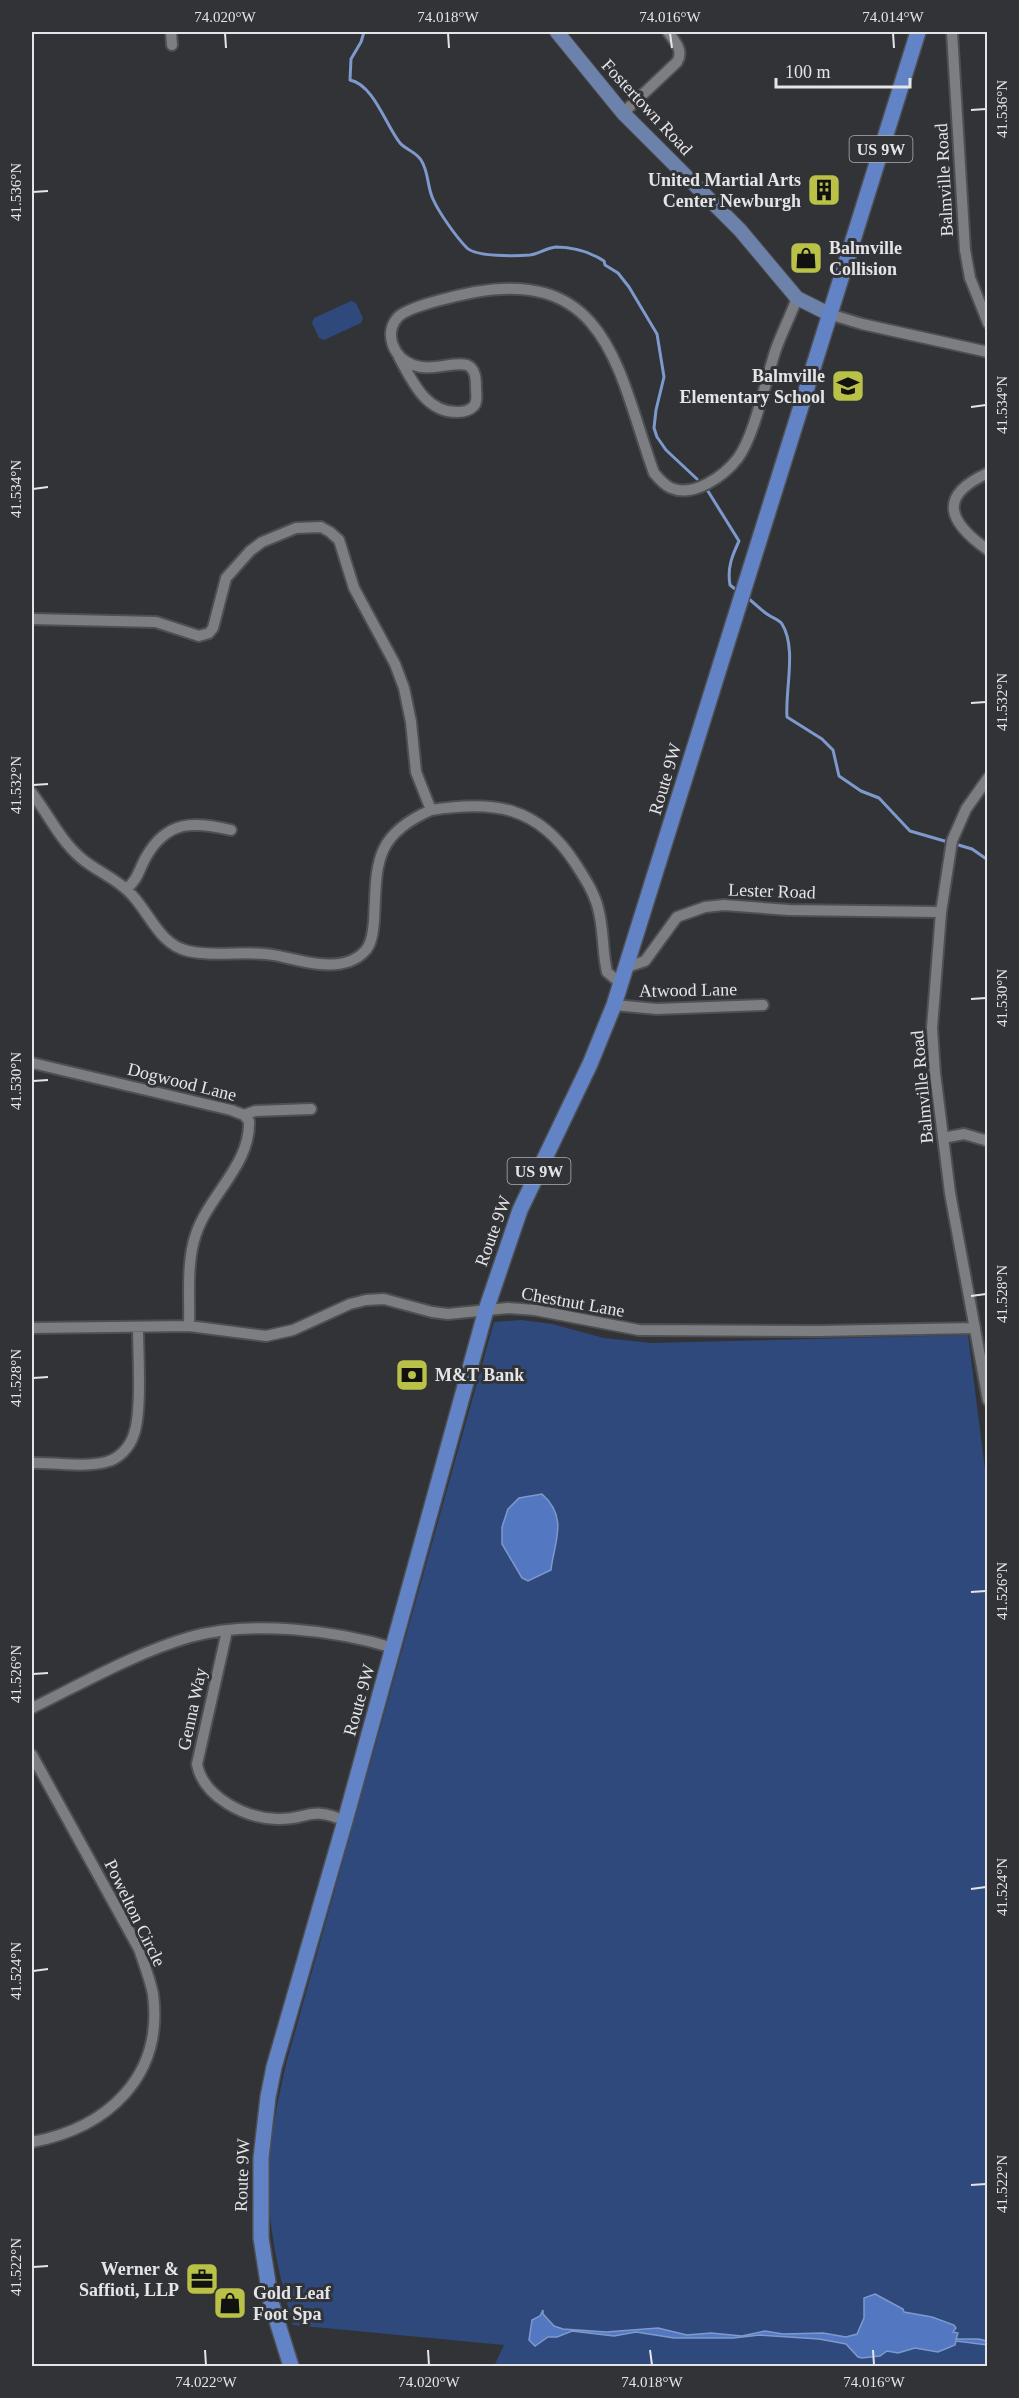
<svg xmlns="http://www.w3.org/2000/svg" width="1019" height="2398" font-family="'Times New Roman',serif">
  <style>
    .green { fill: #2f497c }
    .water { fill: #5378c1; stroke: #7e99cc; stroke-width: 1.5 }
    .lines { fill: none; stroke-linecap: round; stroke-linejoin: round }
    .stream { stroke: #7e99cc; stroke-width: 3 }
    .minor-casing { stroke: #4e4f52; stroke-width: 14 }
    .major-casing { stroke: #4e4f52; stroke-width: 16 }
    .highway-casing { stroke: #4e4f52; stroke-width: 18 }
    .minor { stroke: #7c7e82; stroke-width: 10 }
    .major { stroke: #6c82ab; stroke-width: 14 }
    .highway { stroke: #6284c6; stroke-width: 15 }
    .ticks { fill: none; stroke: #e3e5e7; stroke-width: 2 }
    .labels { text-anchor: middle; stroke-width: 6; stroke-linejoin: round; paint-order: stroke }
    .shield { fill: #313336; stroke: #aeb0b2; stroke-width: 1.5 }
    .shield-label { font-size: 16px; font-weight: bold; fill: #e3e5e7 }
    .street-label { font-size: 18px; fill: #e3e5e7; stroke: #313336 }
    .poi-label { font-size: 18px; font-weight: bold; fill: #e3e5e7; stroke: #313336; text-anchor: end }
    .neatline { fill: none; stroke: #e3e5e7; stroke-width: 2 }
    .ticks-label { font-size: 15px; text-anchor: middle; fill: #e3e5e7 }
  </style>
  <rect width="100%" height="100%" fill="#313336"/>
  <path class="green" d="M 351,301 L 356,303 L 363,318 L 361,323 L 324,340 L 319,338 L 312,323 L 314,318 Z
    M 521,1320 L 552,1324 L 604,1338 L 651,1343 L 968,1335 L 988,1493 L 987,2366 L 494,2366 L 504,2345 L 293,2325 C 282,2285 272,2246 269,2204 C 265,2157 276,2109 286,2064 L 494,1322 Z"/>
  <path class="water" d="M 542,1494 C 569,1518 554,1542 551,1570 L 528,1581 L 522,1578 L 502,1544 L 502,1527 L 508,1509 L 519,1498 Z
    M 875,2294 L 903,2309 L 904,2312 L 932,2317 L 954,2325 L 956,2328 L 953,2332 L 958,2333 L 956,2339 L 979,2339 L 987,2341 L 987,2345 L 956,2341 L 955,2345 L 938,2352 L 915,2348 L 898,2353 L 887,2351 L 880,2356 L 862,2358 L 858,2357 L 846,2344 L 819,2339 L 760,2335 L 733,2338 L 674,2338 L 636,2332 L 614,2336 L 572,2331 L 557,2337 L 548,2337 L 535,2346 L 529,2340 L 532,2320 L 540,2316 L 543,2310 L 543,2314 L 554,2326 L 563,2329 L 606,2332 L 658,2328 L 687,2335 L 711,2333 L 742,2336 L 765,2331 L 783,2334 L 823,2333 L 846,2337 L 857,2334 L 864,2318 L 864,2298 Z"/>
  <g class="lines">
    <path class="stream" d="M 364,32 L 361,42 L 351,59 L 350,80 C 374,85 386,126 400,143 C 406,150 415,151 421,160 C 429,172 427,187 433,199 C 439,213 457,238 467,248 C 476,257 517,256 530,255 C 539,254 546,248 556,247 C 573,247 590,252 604,261 L 605,265 L 618,273 L 629,287 L 657,334 L 664,377 L 656,410 L 654,428 L 657,437 L 666,450 L 697,479
      M 706,488 L 739,541 C 732,556 727,568 730,585 L 735,589
      M 749,599 C 755,604 761,610 767,614 C 772,618 779,619 782,624 C 797,648 785,689 787,717 L 822,739 L 833,750 L 839,776 L 861,791 L 879,798 L 910,831 L 948,842
      M 955,844 L 972,849 L 988,860"/>
    <defs>
      <path id="minor" d="M 171,32 L 172,45
        M 952,32 L 965,250 L 970,278 L 988,323
        M 623,113 L 677,62 C 684,50 675,42 668,32
        M 829,314 L 862,324 L 988,352
        M 399,357 C 412,381 426,413 458,412 C 463,412 470,410 474,406 C 478,401 476,394 476,388 C 476,380 476,369 467,365 C 453,361 432,372 413,365 C 394,358 383,334 398,317 C 409,306 459,295 475,292 C 610,268 619,377 654,473 C 659,479 664,485 671,488 C 694,498 725,475 738,458 C 755,435 766,378 776,349 C 782,332 791,315 797,298
        M 988,473 C 937,496 948,522 988,550
        M 32,619 L 156,622 L 199,636 L 209,633 L 213,628 L 226,578 L 250,551 L 262,542 L 296,528 L 321,527 L 330,532 L 339,540 L 354,588 L 395,664 L 404,688 L 411,722 L 416,772 L 431,810 C 494,800 538,806 575,863 C 584,877 594,892 598,908 C 604,929 602,951 607,972 L 620,983
        M 988,778 L 966,809 L 952,841 L 941,912 L 932,1028 L 935,1073 L 950,1193 L 988,1400
        M 32,793 C 48,814 60,840 81,858 C 97,872 117,878 132,895 C 150,914 160,945 188,951 C 218,958 249,949 279,956 C 305,962 344,974 365,951 C 372,944 373,931 374,921 C 377,865 372,836 431,810
        M 126,889 C 138,880 139,869 146,857 C 167,820 194,821 231,830
        M 627,967 L 645,961 L 677,917 L 705,907 L 724,905 L 789,910 L 941,912
        M 614,1005 L 657,1009 L 763,1005
        M 32,1063 L 231,1110 L 244,1115 L 249,1121 C 251,1164 209,1195 196,1234 C 186,1262 190,1297 189,1326
        M 244,1115 L 255,1111 L 311,1109
        M 943,1138 L 964,1134 L 988,1141
        M 32,1328 L 189,1326 L 266,1336 L 293,1330 L 350,1304 L 366,1300 L 384,1299 L 432,1312 L 448,1314 L 508,1308 L 535,1310 L 639,1330 L 818,1331 L 975,1328
        M 32,1463 C 55,1462 83,1468 106,1462 C 119,1459 130,1447 134,1434 C 142,1411 138,1354 138,1327
        M 227,1631 L 197,1764 C 203,1797 245,1818 277,1819 C 308,1820 311,1805 345,1821
        M 32,1708 C 83,1683 135,1653 190,1637 C 252,1620 334,1630 394,1648
        M 32,1755 L 139,1949 C 144,1964 150,1979 153,1994 C 164,2077 107,2128 32,2142"/>
      <path id="major" d="M 557,32 L 623,113 L 740,230 L 797,298 L 829,314"/>
      <path id="highway" d="M 291,2366 L 271,2302 L 261,2238 L 261,2158 L 268,2097 L 274,2067 L 345,1821 L 486,1310 L 520,1210 L 590,1064 L 614,1005 L 918,32"/>
    </defs>
    <use href="#minor" class="minor-casing"/>
    <use href="#major" class="major-casing"/>
    <use href="#highway" class="highway-casing"/>
    <use href="#minor" class="minor"/>
    <use href="#major" class="major"/>
    <use href="#highway" class="highway"/>
  </g>
  <path class="ticks" d="M 225,33 L 226,48M 448,33 L 449,48M 670,33 L 672,48M 893,33 L 894,48M 971,110 L 986,109M 33,192 L 48,191M 971,407 L 986,405M 33,489 L 48,487M 971,703 L 986,702M 33,785 L 48,784M 971,999 L 986,998M 33,1081 L 48,1080M 971,1296 L 986,1294M 33,1378 L 48,1377M 971,1592 L 986,1591M 33,1674 L 48,1673M 971,1889 L 986,1887M 33,1971 L 48,1969M 971,2185 L 986,2184M 33,2267 L 48,2266M 205,2350 L 206,2365M 428,2350 L 429,2365M 650,2350 L 652,2365M 873,2350 L 874,2365"/>
  <defs>
    <symbol id="building-square" viewBox="-11 -11 22 22"><rect x="-9" y="-9" width="18" height="18" rx="4" fill="#b9c146" stroke="#313336"/><path d="M-4-6H4V6H1V3H-1V6H-4ZM-2.5-4.3h1.7v1.8h-1.7ZM.8-4.3h1.7v1.8H.8ZM-2.5-1h1.7V.8h-1.7ZM.8-1h1.7V.8H.8Z" fill="#111"/></symbol>
    <symbol id="shop-square" viewBox="-11 -11 22 22"><rect x="-9" y="-9" width="18" height="18" rx="4" fill="#b9c146" stroke="#313336"/><path d="M-5-2.5h2.3a2.7 3.5 0 0 1 5.4 0H5L5.5 6h-11ZM-1.5-2.5h3a1.5 2.3 0 0 0-3 0Z" fill="#111"/></symbol>
    <symbol id="school-square" viewBox="-11 -11 22 22"><rect x="-9" y="-9" width="18" height="18" rx="4" fill="#b9c146" stroke="#313336"/><path d="M0-5L7-2L0 1L-7-2ZM-4 1L0 2.5L4 1V4Q0 6-4 4Z" fill="#111"/></symbol>
    <symbol id="bank-square" viewBox="-11 -11 22 22"><rect x="-9" y="-9" width="18" height="18" rx="4" fill="#b9c146" stroke="#313336"/><path d="M-6-4H6V4H-6ZM0-2.3a2.3 2.3 0 1 0 0 4.6a2.3 2.3 0 1 0 0-4.6Z" fill="#111"/></symbol>
    <symbol id="office-square" viewBox="-11 -11 22 22"><rect x="-9" y="-9" width="18" height="18" rx="4" fill="#b9c146" stroke="#313336"/><path d="M-6-3h4V-5.5h4V-3h4V5H-6ZM-1-4.5V-3h2v-1.5ZM-6 0V1H6V0Z" fill="#111"/></symbol>
  </defs>
  <g fill-rule="evenodd">
    <use href="#building-square" x="805" y="171" width="38" height="38"/>
    <use href="#shop-square" x="787" y="239" width="38" height="38"/>
    <use href="#school-square" x="829" y="367" width="38" height="38"/>
    <use href="#bank-square" x="393" y="1356" width="38" height="38"/>
    <use href="#office-square" x="183" y="2260" width="38" height="38"/>
    <use href="#shop-square" x="211" y="2284" width="38" height="38"/>
  </g>
  <g class="labels">
    <g class="shield">
      <rect x="849.5" y="136" width="63" height="26" rx="4.5"/>
      <rect x="507.5" y="1158" width="63" height="26" rx="4.5"/>
    </g>
    <g class="shield-label">
      <text x="881" y="155">US 9W</text>
      <text x="539" y="1177">US 9W</text>
    </g>
    <g class="street-label">
      <text transform="translate(647 107) rotate(47)" y="6">Fostertown Road</text>
      <text transform="translate(944 180) rotate(-93)" y="6">Balmville Road</text>
      <text transform="translate(665 779) rotate(-73)" y="6">Route 9W</text>
      <text transform="translate(772 891) rotate(2)" y="6">Lester Road</text>
      <text transform="translate(688 990) rotate(-1)" y="6">Atwood Lane</text>
      <text transform="translate(182 1082) rotate(14)" y="6">Dogwood Lane</text>
      <text transform="translate(922 1087) rotate(-95)" y="6">Balmville Road</text>
      <text transform="translate(493 1231) rotate(-70)" y="6">Route 9W</text>
      <text transform="translate(573 1302) rotate(10)" y="6">Chestnut Lane</text>
      <text transform="translate(359 1700) rotate(-74)" y="6">Route 9W</text>
      <text transform="translate(192 1709) rotate(-78)" y="6">Genna Way</text>
      <text transform="translate(135 1913) rotate(64)" y="6">Powelton Circle</text>
      <text transform="translate(242 2175) rotate(-88)" y="6">Route 9W</text>
    </g>
    <g class="poi-label">
      <text x="801" y="186">United Martial Arts<tspan x="801" dy="21">Center Newburgh</tspan></text>
      <text x="829" y="254" text-anchor="start">Balmville<tspan x="829" dy="21">Collision</tspan></text>
      <text x="825" y="382">Balmville<tspan x="825" dy="21">Elementary School</tspan></text>
      <text x="435" y="1381" text-anchor="start">M&amp;T Bank</text>
      <text x="179" y="2275">Werner &amp;<tspan x="179" dy="21">Saffioti, LLP</tspan></text>
      <text x="253" y="2299" text-anchor="start">Gold Leaf<tspan x="253" dy="21">Foot Spa</tspan></text>
    </g>
  </g>
  <rect width="1019" height="2398" fill="none" stroke="#313336" stroke-width="66"/>
  <path d="M776 78v9h134v-9" fill="none" stroke="#e3e5e7" stroke-width="3"/>
  <text x="785" y="78" font-size="18" fill="#e3e5e7" stroke="#313336" stroke-width="4.5" paint-order="stroke">100 m</text>
  <rect x="33" y="33" width="953" height="2332" class="neatline"/>
  <g class="ticks-label">
    <text x="225" y="22">74.020°W</text>
    <text x="448" y="22">74.018°W</text>
    <text x="670" y="22">74.016°W</text>
    <text x="893" y="22">74.014°W</text>
    <text transform="translate(1002 109) rotate(-90)" y="5">41.536°N</text>
    <text transform="translate(16 192) rotate(-90)" y="5">41.536°N</text>
    <text transform="translate(1002 405) rotate(-90)" y="5">41.534°N</text>
    <text transform="translate(16 489) rotate(-90)" y="5">41.534°N</text>
    <text transform="translate(1002 702) rotate(-90)" y="5">41.532°N</text>
    <text transform="translate(16 785) rotate(-90)" y="5">41.532°N</text>
    <text transform="translate(1002 998) rotate(-90)" y="5">41.530°N</text>
    <text transform="translate(16 1081) rotate(-90)" y="5">41.530°N</text>
    <text transform="translate(1002 1294) rotate(-90)" y="5">41.528°N</text>
    <text transform="translate(16 1378) rotate(-90)" y="5">41.528°N</text>
    <text transform="translate(1002 1591) rotate(-90)" y="5">41.526°N</text>
    <text transform="translate(16 1674) rotate(-90)" y="5">41.526°N</text>
    <text transform="translate(1002 1887) rotate(-90)" y="5">41.524°N</text>
    <text transform="translate(16 1971) rotate(-90)" y="5">41.524°N</text>
    <text transform="translate(1002 2184) rotate(-90)" y="5">41.522°N</text>
    <text transform="translate(16 2267) rotate(-90)" y="5">41.522°N</text>
    <text x="206" y="2387">74.022°W</text>
    <text x="429" y="2387">74.020°W</text>
    <text x="652" y="2387">74.018°W</text>
    <text x="874" y="2387">74.016°W</text>
  </g>
</svg>
